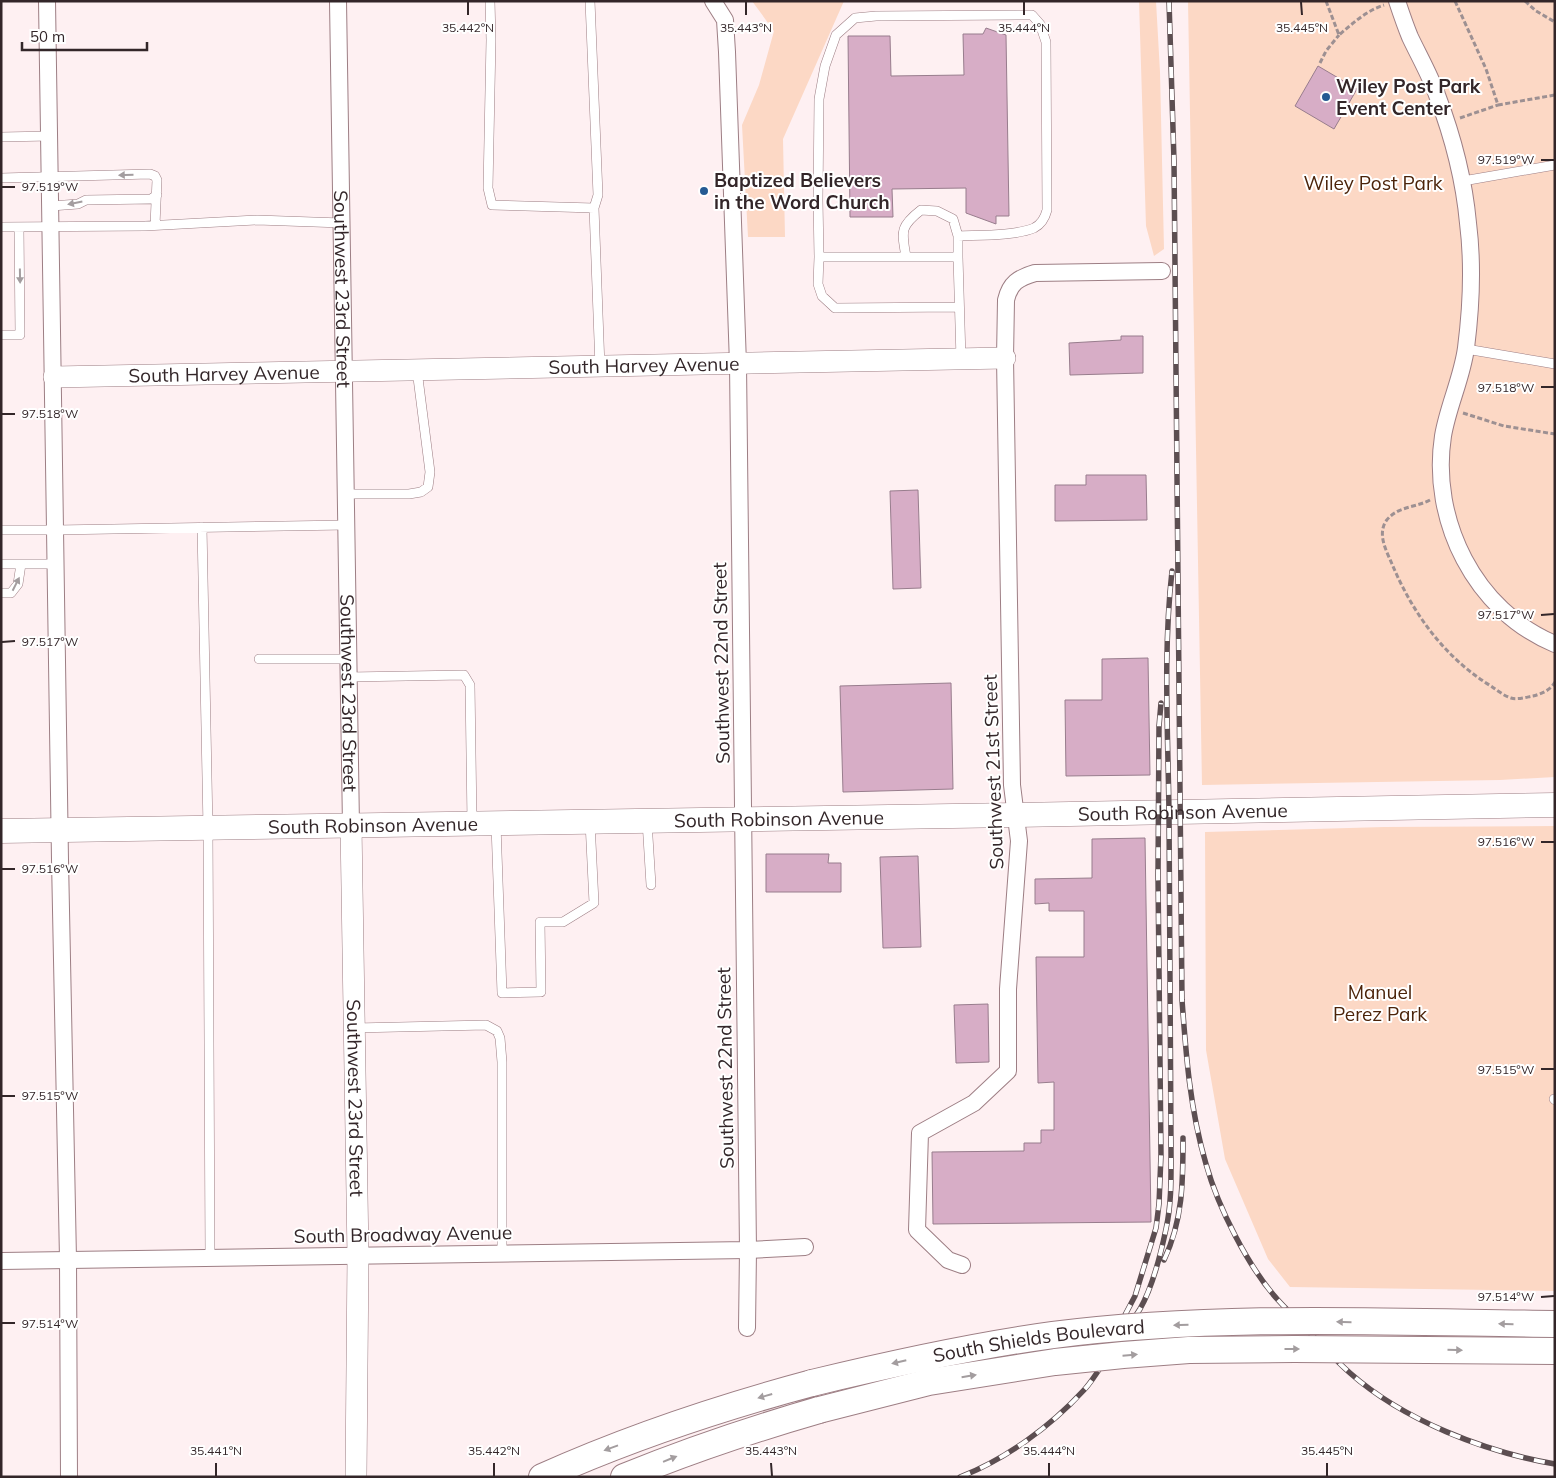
<svg xmlns="http://www.w3.org/2000/svg" width="1556" height="1478" font-family="Mulish,sans-serif">
  <style>
    .green { fill: #fcd8c5 }
    .building { fill: #d7adc6; stroke: #987d8d }
    .lines { fill: none; stroke-linecap: round; stroke-linejoin: round }
    .service-casing { stroke: #9d7e84; stroke-width: 10 }
    .minor-casing { stroke: #9d7e84; stroke-width: 18 }
    .tertiary-casing { stroke: #9d7e84; stroke-width: 22 }
    .secondary-casing { stroke: #9d7e84; stroke-width: 25 }
    .primary-casing { stroke: #9d7e84; stroke-width: 28 }
    .path { stroke: #9d9092; stroke-width: 3; stroke-dasharray: 5 2.5; stroke-linecap: butt }
    .service { stroke: #fff; stroke-width: 9 }
    .minor { stroke: #fff; stroke-width: 16 }
    .tertiary { stroke: #fff; stroke-width: 21 }
    .secondary { stroke: #fff; stroke-width: 24 }
    .primary { stroke: #fff; stroke-width: 26 }
    .rail-casing { stroke: #5c4e51; stroke-width: 5.5 }
    .rail { stroke: #fff; stroke-width: 4; stroke-dasharray: 11; stroke-linecap: butt }
    .primary-bridge-casing { stroke: #9d7e84; stroke-width: 28; stroke-linecap: butt }
    .primary-bridge { stroke: #fff; stroke-width: 26 }
    .oneway { fill: #a39d9f }
    .ticks { fill: none; stroke: #332629; stroke-width: 2 }
    .poi-dot { fill: #255a93; stroke: #fff; stroke-width: 2 }
    .labels { text-anchor: middle; stroke-width: 4; stroke-linejoin: round; paint-order: stroke }
    .poi-label { font-size: 19px; font-weight: bold; fill: #332629; stroke: #fff; text-anchor: start }
    .park-label { font-size: 19px; fill: #4c240a; stroke: #fff }
    .street-label { font-size: 19px; fill: #332629; stroke: #fff }
    .ticks-label { font-size: 12px; text-anchor: middle; fill: #332629; stroke: #fff; stroke-width: 4; stroke-linejoin: round; paint-order: stroke }
  </style>
  <rect width="100%" height="100%" fill="#fef0f2"/>
  <path class="green" d="M 752,1 L 844,1 L 783,139 L 785,237 L 748,237 L 742,125 L 759,85 L 774,31 Z
    M 1139,1 L 1156,1 L 1160,72 L 1164,249 L 1154,256 L 1146,226 Z
    M 1188,1 L 1555,1 L 1555,777 L 1500,780 L 1202,785 Z
    M 1555,826 L 1555,1291 L 1290,1287 L 1268,1259 L 1225,1159 L 1206,1050 L 1205,832 L 1384,827 Z"/>
  <path class="building" d="M 986,28 L 1006,35 L 1009,216 L 996,216 L 996,224 L 966,213 L 966,188 L 892,189 L 893,217 L 850,217 L 848,36 L 890,36 L 891,76 L 964,75 L 963,34 L 983,34 Z
    M 1318,66 L 1357,89 L 1334,129 L 1295,106 Z
    M 1121,336 L 1143,336 L 1143,373 L 1070,375 L 1069,343 L 1121,340 Z
    M 1086,475 L 1146,475 L 1147,520 L 1055,521 L 1055,485 L 1086,485 Z
    M 918,490 L 921,588 L 893,589 L 890,491 Z
    M 1148,658 L 1150,775 L 1066,776 L 1065,700 L 1102,700 L 1102,659 Z
    M 951,683 L 953,789 L 843,792 L 840,686 Z
    M 1145,838 L 1151,1222 L 933,1224 L 932,1152 L 1024,1151 L 1024,1143 L 1041,1143 L 1041,1130 L 1054,1130 L 1054,1082 L 1038,1083 L 1036,957 L 1084,957 L 1084,911 L 1049,911 L 1049,903 L 1035,904 L 1035,879 L 1092,878 L 1092,839 Z
    M 766,854 L 829,854 L 828,863 L 841,863 L 841,892 L 766,892 Z
    M 918,856 L 921,947 L 883,948 L 880,857 Z
    M 988,1004 L 989,1062 L 956,1063 L 954,1005 Z"/>
  <g class="lines">
    <defs>
      <path id="service" d="M 490,1 L 491,40 L 488,188 L 492,205 L 594,208 L 598,195 L 590,1
        M 1,137 L 50,136
        M 1,178 L 150,174 L 155,176 L 157,180 L 155,225
        M 1463,181 L 1555,165
        M 51,206 L 78,204 L 86,200 L 151,199 L 157,195
        M 594,208 L 600,367
        M 1,227 L 145,226 L 257,220 L 342,223
        M 819,257 L 818,284 L 822,296 L 835,308 L 959,307
        M 906,257 C 902,232 899,227 921,210 L 937,211 L 953,219 L 958,236
        M 958,257 L 958,236 C 979,235 1015,236 1034,228 C 1042,224 1045,218 1047,210 L 1046,42 L 1040,24 L 1032,15 L 876,16 L 855,18 L 836,35 L 825,66 L 819,99 L 818,200 L 819,257 L 958,257 L 961,359
        M 1,335 L 20,335 L 19,227
        M 1466,349 L 1555,364
        M 346,494 L 409,494 L 421,492 L 428,487 L 430,472 L 417,370
        M 202,527 L 208,828 L 210,1257
        M 1,530 L 56,530 L 346,525
        M 1,564 L 57,564
        M 1,593 L 11,593 L 18,584 L 21,564
        M 259,659 L 348,659
        M 349,677 L 464,675 L 470,685 L 472,822
        M 647,821 L 651,885
        M 496,825 L 502,993 L 541,992 L 540,922 L 563,922 L 594,903 L 590,822
        M 355,1028 L 486,1025 L 497,1031 L 500,1038 L 502,1062 L 502,1253
        M 1554,1099 L 1555,1100"/>
      <g id="minor">
        <path d="M 47,1 L 60,860 L 68,1259 L 69,1477"/>
        <path id="s1" d="M 338,1 L 351,826"/>
        <path d="M 713,1 L 725,20 L 727,52 L 738,364 L 748,1250 L 747,1328"/>
        <path d="M 1397,1 C 1401,13 1405,25 1410,37 C 1419,56 1430,75 1437,95 C 1453,137 1464,179 1468,223 C 1473,263 1471,309 1466,348 C 1462,378 1448,406 1443,436 C 1430,520 1475,611 1555,644"/>
        <path d="M 1,1261 L 748,1250 L 805,1247"/>
        <path d="M 962,1265 L 948,1260 L 917,1230 L 920,1133 L 974,1103 L 1008,1071 L 1008,989 L 1019,841 L 1012,785 L 1005,358 L 1006,300 C 1010,283 1018,278 1035,273 L 1162,271"/>
      </g>
      <g id="tertiary">
        <path id="s2" d="M 54,377 L 1005,358"/>
        <path id="s3" d="M 351,826 L 358,1255 L 356,1477"/>
      </g>
      <g id="secondary">
        <path id="s4" d="M 1,831 L 1016,815 L 1555,805"/>
      </g>
      <path id="primary" d="M 542,1477 C 629,1438 719,1408 812,1383
        M 624,1477 C 688,1451 753,1429 819,1410"/>
    </defs>
    <use href="#service" class="service-casing"/>
    <use href="#minor" class="minor-casing"/>
    <use href="#tertiary" class="tertiary-casing"/>
    <use href="#secondary" class="secondary-casing"/>
    <use href="#primary" class="primary-casing"/>
    <path class="path" d="M 1326,1 L 1339,35 C 1353,23 1366,11 1384,5
      M 1455,1 L 1486,69 L 1498,105 L 1555,95
      M 1525,1 L 1536,11 L 1555,22
      M 1320,63 L 1326,51 L 1339,35
      M 1460,118 L 1498,105
      M 1463,413 L 1504,426 L 1555,434
      M 1430,500 C 1415,508 1397,506 1386,521 C 1377,535 1387,552 1392,564 C 1413,614 1445,658 1491,686 C 1497,690 1504,696 1511,698 C 1517,700 1527,697 1533,696 C 1541,694 1551,690 1555,682"/>
    <use href="#service" class="service"/>
    <use href="#minor" class="minor"/>
    <use href="#tertiary" class="tertiary"/>
    <use href="#secondary" class="secondary"/>
    <use href="#primary" class="primary"/>
    <defs>
      <path id="rail" d="M 1169,1 L 1174,161 L 1182,1000 C 1186,1055 1190,1110 1206,1164 C 1218,1207 1248,1267 1278,1300 C 1287,1310 1298,1320 1307,1330 C 1321,1344 1335,1360 1350,1373 C 1403,1420 1485,1452 1555,1464
        M 1164,1260 C 1183,1220 1183,1182 1183,1138
        M 1115,1334 L 1135,1296 L 1156,1228 L 1159,1204 L 1161,1155 L 1158,876 L 1159,726 L 1161,703
        M 960,1477 C 1006,1459 1050,1427 1084,1390 C 1095,1378 1104,1361 1114,1346 C 1122,1334 1132,1322 1140,1309 C 1152,1288 1161,1253 1166,1229 C 1172,1202 1171,1174 1171,1146 C 1170,1035 1170,924 1169,813 C 1168,732 1163,652 1172,571"/>
    </defs>
    <use href="#rail" class="rail-casing"/>
    <use href="#rail" class="rail"/>
    <defs>
      <g id="primary-bridge">
        <path id="s5" d="M 812,1383 C 891,1364 971,1346 1053,1335 C 1219,1314 1388,1322 1555,1324"/>
        <path d="M 819,1410 L 929,1382 L 1055,1362 L 1123,1355 L 1189,1350 L 1294,1349 L 1555,1351"/>
      </g>
    </defs>
    <use href="#primary-bridge" class="primary-bridge-casing"/>
    <use href="#primary-bridge" class="primary-bridge"/>
  </g>
  <defs><path id="oneway-solid" d="M-6-.8H1V-3.2L6.5 0L1 3.2V.8H-6Z" transform="scale(1.25)"/></defs>
  <g class="oneway">
    <use href="#oneway-solid" transform="translate(126 175) rotate(178)"/>
    <use href="#oneway-solid" transform="translate(75 203) rotate(169)"/>
    <use href="#oneway-solid" transform="translate(20 276) rotate(89)"/>
    <use href="#oneway-solid" transform="translate(16 584) rotate(-63)"/>
    <use href="#oneway-solid" transform="translate(1344 1322) rotate(-179)"/>
    <use href="#oneway-solid" transform="translate(1506 1324) rotate(-179)"/>
    <use href="#oneway-solid" transform="translate(1181 1325) rotate(178)"/>
    <use href="#oneway-solid" transform="translate(1292 1349)"/>
    <use href="#oneway-solid" transform="translate(1455 1350) rotate(1)"/>
    <use href="#oneway-solid" transform="translate(1130 1355) rotate(-5)"/>
    <use href="#oneway-solid" transform="translate(899 1362) rotate(167)"/>
    <use href="#oneway-solid" transform="translate(969 1376) rotate(-9)"/>
    <use href="#oneway-solid" transform="translate(765 1396) rotate(164)"/>
    <use href="#oneway-solid" transform="translate(611 1448) rotate(160)"/>
    <use href="#oneway-solid" transform="translate(670 1459) rotate(-22)"/>
  </g>
  <path class="ticks" d="M 468,2 L 468,15M 746,2 L 746,15M 1024,2 L 1024,15M 1301,2 L 1302,15M 1541,160 L 1554,160M 2,187 L 15,187M 1541,387 L 1554,387M 2,414 L 15,414M 1541,615 L 1554,614M 2,642 L 15,641M 1541,842 L 1554,842M 2,869 L 15,869M 1541,1069 L 1554,1069M 2,1096 L 15,1096M 1541,1297 L 1554,1296M 2,1323 L 15,1323M 216,1463 L 216,1476M 494,1463 L 494,1476M 771,1463 L 772,1476M 1049,1463 L 1049,1476M 1327,1463 L 1327,1476"/>
  <g class="poi-dot">
    <circle cx="1326" cy="97" r="5"/>
    <circle cx="704" cy="191" r="5"/>
  </g>
  <g class="labels">
    <g class="poi-label">
      <text x="1336" y="93">Wiley Post Park<tspan x="1336" dy="22">Event Center</tspan></text>
      <text x="714" y="187">Baptized Believers<tspan x="714" dy="22">in the Word Church</tspan></text>
    </g>
    <g class="park-label">
      <text x="1373" y="190">Wiley Post Park</text>
      <text x="1380" y="999">Manuel<tspan x="1380" dy="22">Perez Park</tspan></text>
    </g>
    <g class="street-label">
      <text dy="7" stroke="none"><textPath href="#s1" startOffset="288">Southwest 23rd Street</textPath></text>
      <text dy="7" stroke="none"><textPath href="#s2" startOffset="590">South Harvey Avenue</textPath></text>
      <text dy="7" stroke="none"><textPath href="#s2" startOffset="170">South Harvey Avenue</textPath></text>
      <text transform="translate(721 663) rotate(-91)" y="7">Southwest 22nd Street</text>
      <text dy="7" stroke="none"><textPath href="#s1" startOffset="692">Southwest 23rd Street</textPath></text>
      <text transform="translate(993 772) rotate(-92)" y="7">Southwest 21st Street</text>
      <text dy="7" stroke="none"><textPath href="#s4" startOffset="1182">South Robinson Avenue</textPath></text>
      <text dy="7" stroke="none"><textPath href="#s4" startOffset="778">South Robinson Avenue</textPath></text>
      <text dy="7" stroke="none"><textPath href="#s4" startOffset="372">South Robinson Avenue</textPath></text>
      <text transform="translate(725 1068) rotate(-91)" y="7">Southwest 22nd Street</text>
      <text dy="7" stroke="none"><textPath href="#s3" startOffset="272">Southwest 23rd Street</textPath></text>
      <text transform="translate(403 1234) rotate(-1)" y="7">South Broadway Avenue</text>
      <text dy="7" stroke="none"><textPath href="#s5" startOffset="231">South Shields Boulevard</textPath></text>
    </g>
  </g>
  <g class="ticks-label">
    <text x="468" y="32">35.442°N</text>
    <text x="746" y="32">35.443°N</text>
    <text x="1024" y="32">35.444°N</text>
    <text x="1302" y="32">35.445°N</text>
    <text x="1506" y="164">97.519°W</text>
    <text x="50" y="191">97.519°W</text>
    <text x="1506" y="392">97.518°W</text>
    <text x="50" y="418">97.518°W</text>
    <text x="1506" y="619">97.517°W</text>
    <text x="50" y="646">97.517°W</text>
    <text x="1506" y="846">97.516°W</text>
    <text x="50" y="873">97.516°W</text>
    <text x="1506" y="1074">97.515°W</text>
    <text x="50" y="1100">97.515°W</text>
    <text x="1506" y="1301">97.514°W</text>
    <text x="50" y="1328">97.514°W</text>
    <text x="216" y="1455">35.441°N</text>
    <text x="494" y="1455">35.442°N</text>
    <text x="771" y="1455">35.443°N</text>
    <text x="1049" y="1455">35.444°N</text>
    <text x="1327" y="1455">35.445°N</text>
  </g>
  <rect width="1556" height="1478" fill="none" stroke="#332629" stroke-width="5"/>
  <path d="M22 42v8h125v-8" fill="none" stroke="#332629" stroke-width="2.5"/>
  <text x="30" y="42" font-size="15" fill="#332629" stroke="#ffffff" stroke-width="4" paint-order="stroke">50 m</text>
</svg>
